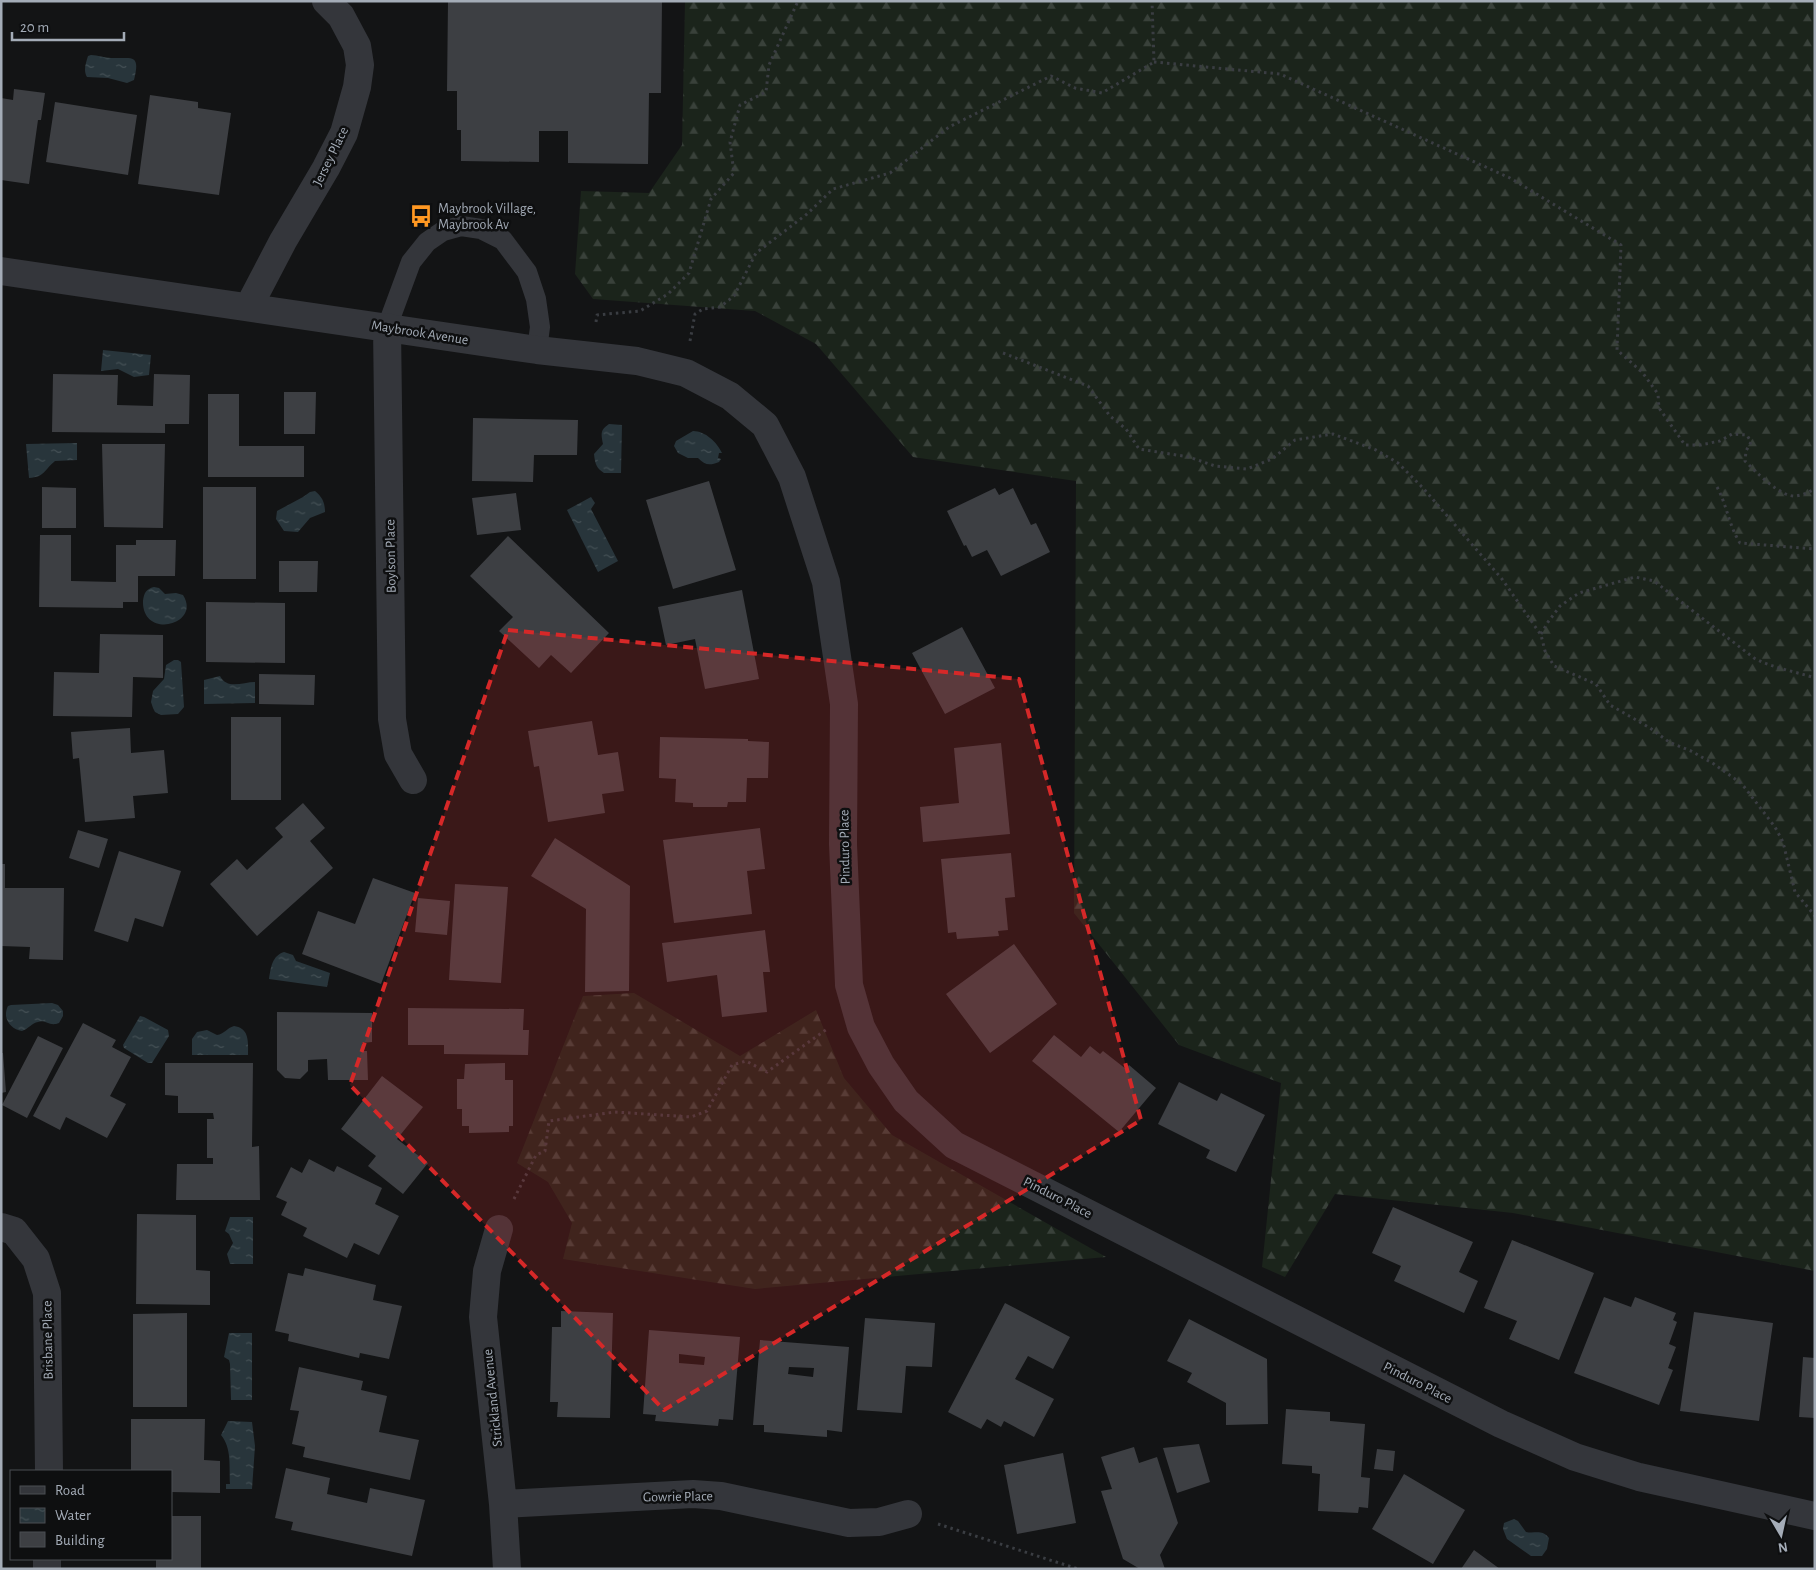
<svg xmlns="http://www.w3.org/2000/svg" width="1816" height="1570" font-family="'Alegreya Sans',sans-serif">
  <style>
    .forest { fill: url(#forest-firs) }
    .water { fill: url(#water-ripples) }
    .building { fill: #3d3f43; fill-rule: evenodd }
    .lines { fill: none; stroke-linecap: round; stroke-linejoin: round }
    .path { stroke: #3a3d42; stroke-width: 3; stroke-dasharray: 2.5 4; stroke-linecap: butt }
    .lane { stroke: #34363b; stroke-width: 20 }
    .street { stroke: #34363b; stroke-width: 28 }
    .marked { fill: #d62828; fill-opacity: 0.2; stroke: #d62828; stroke-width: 4; stroke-dasharray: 10 6; stroke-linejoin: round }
    .labels { text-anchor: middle; stroke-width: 5; stroke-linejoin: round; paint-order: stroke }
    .street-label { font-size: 14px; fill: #a4acb7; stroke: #0e0f10 }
    .poi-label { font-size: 14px; fill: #a4acb7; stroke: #0e0f10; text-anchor: start }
  </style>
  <defs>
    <pattern id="forest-firs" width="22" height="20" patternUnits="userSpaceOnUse" patternTransform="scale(1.25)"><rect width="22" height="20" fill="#1b241b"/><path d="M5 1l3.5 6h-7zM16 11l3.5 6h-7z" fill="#39413a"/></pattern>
    <pattern id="water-ripples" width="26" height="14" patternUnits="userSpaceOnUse" patternTransform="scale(1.25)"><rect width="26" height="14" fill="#28353b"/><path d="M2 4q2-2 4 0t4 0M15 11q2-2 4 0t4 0" fill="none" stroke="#445055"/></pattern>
  </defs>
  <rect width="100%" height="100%" fill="#131415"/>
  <path class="forest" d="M 685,1 L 1815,1 L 1815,1271 L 1513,1213 L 1335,1194 L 1285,1277 L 1262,1267 L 1281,1083 L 1179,1045 L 1074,913 L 1076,481 L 913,457 L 816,344 L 755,311 L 593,299 L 575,274 L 581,191 L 649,193 L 682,145 Z
    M 634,993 L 740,1056 L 816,1010 L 844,1078 L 892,1135 L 1106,1257 L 755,1289 L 563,1259 L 572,1223 L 548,1182 L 517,1163 L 583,996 Z"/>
  <path class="water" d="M 91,55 C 98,55 104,58 111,58 C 131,59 141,52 134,80 L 127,83 L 108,78 L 87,77 C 83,70 86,63 88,56 Z
    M 103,350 L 151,355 L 149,375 L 134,377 L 118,369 L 101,371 Z
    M 609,424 L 622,425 L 621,473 L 604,473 C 596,468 595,463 594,454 L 603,444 C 601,434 600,430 609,424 Z
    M 693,431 C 705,431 717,442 722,453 L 719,453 L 718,458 L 721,459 L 719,462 C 709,466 705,465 698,458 L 688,458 L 678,453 L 674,446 L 676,441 Z
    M 77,443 L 77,460 L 55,461 C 44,470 45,477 29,478 L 26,444 Z
    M 315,491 C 322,497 325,502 325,512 L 310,518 L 298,532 L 284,531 L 276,519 L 277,511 L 303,497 L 310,492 Z
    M 591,497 L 595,503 L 591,509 L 618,561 L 598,572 L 567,510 Z
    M 154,587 L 159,588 L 165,594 L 176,593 L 183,595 C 202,625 142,640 143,601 C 144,593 146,589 154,587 Z
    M 174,660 L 178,660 L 181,662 L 184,707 L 178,714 L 161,715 L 155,712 L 153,708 L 151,702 L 153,691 L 164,679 L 166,665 Z
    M 220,676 C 227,690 243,682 255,682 L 255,703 L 204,704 L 204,680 Z
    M 284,952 L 293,955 L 296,961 L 330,973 L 327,987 L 269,979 C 271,967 272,956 284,952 Z
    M 52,1003 L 58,1005 L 63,1011 L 63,1016 L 59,1023 C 49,1027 46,1019 38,1022 C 32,1023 28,1029 22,1031 C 10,1029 2,1018 8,1006 L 11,1005 Z
    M 140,1016 L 144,1017 L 168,1030 L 169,1036 L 152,1063 L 148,1063 L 124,1048 L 123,1045 Z
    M 234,1026 C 250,1028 248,1043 248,1055 L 192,1055 L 192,1039 L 197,1032 L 207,1030 L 217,1035 C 224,1034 227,1028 234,1026 Z
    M 230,1217 L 253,1217 L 253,1264 L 230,1264 L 227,1254 L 233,1243 L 229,1234 L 225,1231 Z
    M 229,1333 L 252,1333 L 252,1400 L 231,1400 L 230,1364 L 229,1360 L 224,1357 Z
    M 228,1421 L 252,1422 L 255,1446 L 252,1489 L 226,1489 L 226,1484 L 230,1484 C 229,1467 232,1448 221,1435 Z
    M 1514,1519 L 1518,1521 L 1526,1532 C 1535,1534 1542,1529 1549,1538 L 1547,1549 L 1542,1556 L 1531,1556 L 1507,1539 L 1503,1529 L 1504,1523 Z"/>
  <path class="building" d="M 448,1 L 662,1 L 661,93 L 649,93 L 648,164 L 568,163 L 568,131 L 539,131 L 539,162 L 461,161 L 461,130 L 457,130 L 457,91 L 447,91 Z
    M 14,89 L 45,93 L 41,120 L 38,120 L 29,184 L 1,180 L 1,98 L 13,100 Z
    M 150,95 L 198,102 L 198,108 L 231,113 L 219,195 L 138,184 Z
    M 55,102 L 137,115 L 128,175 L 46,162 Z
    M 53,374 L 118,375 L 117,405 L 153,406 L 154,374 L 190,375 L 189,424 L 165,424 L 165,433 L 52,432 Z
    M 284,392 L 316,392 L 315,434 L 284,434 Z
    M 208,394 L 239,394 L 239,446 L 304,446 L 304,477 L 208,477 Z
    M 473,418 L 578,420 L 577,455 L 534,455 L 533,482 L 472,481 Z
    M 102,444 L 165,444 L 163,528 L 104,527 Z
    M 709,481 L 736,570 L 673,589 L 646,500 Z
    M 42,487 L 76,488 L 76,528 L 42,528 Z
    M 203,487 L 256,487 L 256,579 L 203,579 Z
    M 995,488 L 999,495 L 1013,488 L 1031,525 L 1036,523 L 1050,552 L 1001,576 L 987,550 L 972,557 L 966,545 L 964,546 L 947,511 Z
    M 516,493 L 521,530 L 477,535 L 472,498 Z
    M 40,535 L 71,535 L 71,581 L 116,582 L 116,545 L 136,545 L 136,540 L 176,540 L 175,576 L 138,576 L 138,602 L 123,602 L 123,608 L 39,607 Z
    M 508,536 L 609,633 L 571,673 L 551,655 L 539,668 L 499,631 L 513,617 L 470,576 Z
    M 279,561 L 318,561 L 317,592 L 279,592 Z
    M 742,590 L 759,679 L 705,689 L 695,639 L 666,645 L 658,607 Z
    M 206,602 L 285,603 L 285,663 L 206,662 Z
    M 962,627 L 995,688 L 945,714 L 912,653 Z
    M 100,634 L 163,635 L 163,678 L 133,677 L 132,717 L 53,716 L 54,672 L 99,673 Z
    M 259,674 L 315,675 L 314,705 L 259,704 Z
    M 231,717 L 281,717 L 281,800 L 231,800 Z
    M 592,721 L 598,755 L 618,752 L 624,791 L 602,794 L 605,813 L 548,822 L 539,766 L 534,767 L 528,731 Z
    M 130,728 L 131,753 L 164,750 L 168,793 L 133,796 L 135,818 L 85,822 L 79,758 L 73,759 L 71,732 Z
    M 660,737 L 748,739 L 748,741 L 769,742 L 768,778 L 747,778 L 746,802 L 728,802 L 727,807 L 693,807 L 693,803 L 675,802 L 676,779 L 659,778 Z
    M 1001,743 L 1010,834 L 923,842 L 920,807 L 959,803 L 954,748 Z
    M 303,803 L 325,828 L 310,841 L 333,868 L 257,936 L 210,884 L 237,859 L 247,870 L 283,837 L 275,828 Z
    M 760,828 L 765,869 L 747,871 L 752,914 L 674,923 L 663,840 Z
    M 78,830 L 108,839 L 99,868 L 69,858 Z
    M 555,838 L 630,886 L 629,991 L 585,992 L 586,909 L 531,876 Z
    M 119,851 L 181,871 L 163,927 L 135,918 L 128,942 L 94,931 Z
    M 1011,853 L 1015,897 L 1005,898 L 1008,930 L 998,931 L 999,936 L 957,939 L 956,932 L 948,933 L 941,859 Z
    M 1,864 L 5,864 L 5,888 L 64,888 L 63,960 L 29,959 L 30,947 L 1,946 Z
    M 373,878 L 415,893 L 381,984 L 302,954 L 318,911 L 355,924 Z
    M 455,884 L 508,887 L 501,983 L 449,980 Z
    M 418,898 L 450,901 L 447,935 L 415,932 Z
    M 765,930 L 770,972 L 763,972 L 767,1012 L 722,1017 L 717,975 L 667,982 L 662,943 Z
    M 1014,944 L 1057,1004 L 990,1053 L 946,994 Z
    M 408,1008 L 524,1009 L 523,1030 L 529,1030 L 528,1055 L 444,1054 L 444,1045 L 408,1045 Z
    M 277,1012 L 372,1013 L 372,1042 L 362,1043 L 362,1051 L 367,1051 L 368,1080 L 328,1080 L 327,1059 L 308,1060 L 308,1071 L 300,1079 L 285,1078 L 277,1070 Z
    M 83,1023 L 116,1040 L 112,1047 L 131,1057 L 110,1096 L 126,1104 L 107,1138 L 66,1117 L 60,1130 L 33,1116 Z
    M 1054,1035 L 1081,1057 L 1090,1046 L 1100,1054 L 1103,1051 L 1126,1069 L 1129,1065 L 1156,1088 L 1119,1132 L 1032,1061 Z
    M 38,1036 L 63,1048 L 27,1118 L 2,1105 Z
    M 1,1053 L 3,1053 L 6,1092 L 1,1093 Z
    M 165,1063 L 253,1063 L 252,1147 L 259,1146 L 260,1200 L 176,1200 L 177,1164 L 213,1164 L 213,1158 L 207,1158 L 207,1119 L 214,1119 L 213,1113 L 178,1113 L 178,1096 L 165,1095 Z
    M 505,1063 L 505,1080 L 513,1080 L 513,1126 L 509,1126 L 509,1132 L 469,1133 L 469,1126 L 462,1126 L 462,1109 L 457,1109 L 457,1079 L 464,1079 L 465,1064 Z
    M 382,1076 L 423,1107 L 397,1139 L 428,1163 L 403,1194 L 368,1166 L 376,1156 L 341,1129 Z
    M 1179,1082 L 1217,1101 L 1221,1093 L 1265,1115 L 1236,1172 L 1206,1158 L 1210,1150 L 1158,1124 Z
    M 309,1159 L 334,1172 L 337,1166 L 382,1188 L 375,1204 L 399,1216 L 379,1255 L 354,1243 L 347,1258 L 303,1236 L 307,1228 L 281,1215 L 287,1202 L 276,1197 L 291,1167 L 302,1173 Z
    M 1393,1207 L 1473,1242 L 1459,1272 L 1478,1281 L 1464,1313 L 1394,1281 L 1401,1266 L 1372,1253 Z
    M 137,1214 L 196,1215 L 196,1270 L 210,1271 L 210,1305 L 136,1304 Z
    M 1512,1240 L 1594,1273 L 1559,1360 L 1509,1339 L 1517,1321 L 1484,1308 Z
    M 305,1268 L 376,1285 L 373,1300 L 402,1306 L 389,1359 L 360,1353 L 359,1358 L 288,1341 L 289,1334 L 275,1331 L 288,1273 L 303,1276 Z
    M 1604,1297 L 1631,1307 L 1635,1297 L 1676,1313 L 1673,1320 L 1677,1322 L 1669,1344 L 1676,1347 L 1668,1368 L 1673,1370 L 1659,1405 L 1574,1373 Z
    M 1005,1303 L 1070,1337 L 1053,1369 L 1028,1356 L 1015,1379 L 1054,1399 L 1034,1437 L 1004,1421 L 1001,1427 L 987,1419 L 981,1429 L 948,1412 Z
    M 561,1311 L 613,1313 L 610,1418 L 557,1417 L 558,1402 L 550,1402 L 552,1327 L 561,1327 Z
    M 1694,1312 L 1773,1323 L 1759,1421 L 1680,1411 Z
    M 187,1313 L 187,1407 L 133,1407 L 133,1314 Z
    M 865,1318 L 935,1323 L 932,1367 L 906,1366 L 902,1413 L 857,1410 Z
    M 1189,1319 L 1267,1359 L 1268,1424 L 1226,1425 L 1226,1403 L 1187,1382 L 1192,1373 L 1167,1361 Z
    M 649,1330 L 740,1337 L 733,1420 L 719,1419 L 718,1426 L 655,1421 L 656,1415 L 643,1414 ZM 679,1354 L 705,1357 L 704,1365 L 679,1363 Z
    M 760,1340 L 849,1347 L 842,1432 L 827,1430 L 827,1437 L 764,1432 L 764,1425 L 753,1425 ZM 789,1367 L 814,1368 L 813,1377 L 788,1374 Z
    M 1803,1357 L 1815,1358 L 1815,1418 L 1799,1417 Z
    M 299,1367 L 363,1381 L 361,1390 L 387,1396 L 379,1432 L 419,1440 L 410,1480 L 303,1457 L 305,1447 L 292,1444 L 299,1411 L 290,1410 Z
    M 1286,1409 L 1330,1412 L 1330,1421 L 1365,1424 L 1361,1477 L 1370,1478 L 1368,1508 L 1359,1507 L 1358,1513 L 1318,1511 L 1320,1474 L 1312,1473 L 1312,1466 L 1282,1464 Z
    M 131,1419 L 205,1419 L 204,1460 L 220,1461 L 220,1493 L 171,1492 L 171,1471 L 131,1471 Z
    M 1199,1444 L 1210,1482 L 1177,1493 L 1163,1448 Z
    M 1134,1447 L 1139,1463 L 1157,1457 L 1178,1523 L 1160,1555 L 1165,1569 L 1140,1569 L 1123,1559 L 1101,1491 L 1112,1489 L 1101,1457 Z
    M 1377,1449 L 1395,1451 L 1393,1471 L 1374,1469 Z
    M 1063,1453 L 1076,1523 L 1017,1534 L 1004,1465 Z
    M 286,1468 L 330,1478 L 327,1494 L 367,1503 L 370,1488 L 425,1500 L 412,1556 L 291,1530 L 293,1522 L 275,1518 Z
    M 1404,1474 L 1465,1510 L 1433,1564 L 1372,1529 Z
    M 171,1516 L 201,1516 L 201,1569 L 156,1569 L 156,1559 L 171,1559 Z
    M 1474,1550 L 1500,1569 L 1461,1569 Z"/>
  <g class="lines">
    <path class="path" d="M 1154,62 L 1280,74 L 1510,178 L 1621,245 L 1617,350 L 1642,372 L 1658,394 L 1659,408 L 1685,445 L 1700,445 L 1720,441 L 1732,434 L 1747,435 L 1751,442 L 1746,451 L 1745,461 C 1755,471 1781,498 1796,496 C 1803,495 1809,492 1815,489
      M 596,322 L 597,315 L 640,311 L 668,294 L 689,273 L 711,199 L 734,173 L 730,142 L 740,105 L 766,92 L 769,65 L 798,1
      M 690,341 L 695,314 L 703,309 L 720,307 L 734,296 L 756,253 L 807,214 L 833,189 L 890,173 L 949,127 L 1051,76 L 1075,88 L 1102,93 L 1154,62 L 1152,1
      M 1003,353 L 1088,386 L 1110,416 L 1126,429 L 1139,449 L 1189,457 L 1215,466 L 1247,469 L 1272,459 L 1295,440 L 1333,434 L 1376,450 L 1398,463 L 1423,488 L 1502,579 L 1541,635 L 1545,651 L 1554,666 L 1596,684 L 1610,705 L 1650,728 L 1669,742 L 1691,751 L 1714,764 L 1742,784 L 1775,827 L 1783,842 L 1795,892 L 1815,916
      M 1717,487 C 1727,505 1729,526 1740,543 L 1815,549
      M 1541,634 L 1548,622 L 1560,606 L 1579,593 L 1635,577 L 1654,581 L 1754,658 C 1772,668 1794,671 1815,678
      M 514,1199 L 536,1155 L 545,1151 L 549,1121 L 615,1112 L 691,1117 L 707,1111 L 732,1065 L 746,1061 L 767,1072 L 827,1029
      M 938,1524 L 1078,1569"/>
    <path class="lane" d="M 387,327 L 411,262 L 427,242 L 443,231 L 461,226 L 481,229 L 503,240 L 527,272 L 536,299 L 540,327 L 537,350"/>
    <path class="street" d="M 1,271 L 537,350 L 637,361 L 686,373 L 730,396 L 765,425 L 792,477 L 826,582 L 844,704 L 843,844 L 849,985 L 861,1027 L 881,1065 L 906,1101 L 954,1145 L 1501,1424 L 1575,1457 L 1639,1477 L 1815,1516
      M 249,306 L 283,241 L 326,168 L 344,133 L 357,87 L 360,65 L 357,46 L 341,16 L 326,1
      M 387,327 L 392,719 L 398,754 L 413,780
      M 1,1227 L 14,1231 L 36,1259 L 47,1293 L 49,1471
      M 499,1229 L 487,1271 L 483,1317 L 503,1504 L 507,1569
      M 503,1504 L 693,1494 L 721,1496 L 849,1523 L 879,1522 L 908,1514
      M 47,1569 L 47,1559"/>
  </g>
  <path class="marked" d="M 508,630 L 1019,679 L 1141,1120 L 664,1410 L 350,1085 Z"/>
  <defs>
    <symbol id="bus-bare" viewBox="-9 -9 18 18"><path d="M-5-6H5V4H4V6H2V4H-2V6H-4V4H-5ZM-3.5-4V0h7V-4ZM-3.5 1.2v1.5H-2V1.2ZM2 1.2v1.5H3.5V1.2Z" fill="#ff9822" stroke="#0e0f10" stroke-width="2.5" paint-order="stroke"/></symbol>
  </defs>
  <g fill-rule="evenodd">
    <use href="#bus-bare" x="405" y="200" width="32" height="32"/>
  </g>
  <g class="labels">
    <g class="street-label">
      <text transform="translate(330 156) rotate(-64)" y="5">Jersey Place</text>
      <text transform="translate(420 332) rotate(9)" y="5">Maybrook Avenue</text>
      <text transform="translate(390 556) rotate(-91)" y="5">Boylson Place</text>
      <text transform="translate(844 847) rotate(-91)" y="5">Pinduro Place</text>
      <text transform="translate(1058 1197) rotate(27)" y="5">Pinduro Place</text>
      <text transform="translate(47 1340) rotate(-91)" y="5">Brisbane Place</text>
      <text transform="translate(1418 1382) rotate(27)" y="5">Pinduro Place</text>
      <text transform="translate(492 1398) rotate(-96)" y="5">Strickland Avenue</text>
      <text transform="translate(678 1496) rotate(-1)" y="5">Gowrie Place</text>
    </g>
    <g class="poi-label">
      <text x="438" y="213">Maybrook Village,<tspan x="438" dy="16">Maybrook Av</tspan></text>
    </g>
  </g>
  <rect width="1816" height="1570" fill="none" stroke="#a4acb7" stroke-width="5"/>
  <rect x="10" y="1470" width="162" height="90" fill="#0e0f10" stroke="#4a4e53"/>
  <rect x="20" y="1486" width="25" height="8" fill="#34363b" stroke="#4a4e53"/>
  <text x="55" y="1495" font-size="15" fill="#a4acb7">Road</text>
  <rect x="20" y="1508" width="25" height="15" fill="url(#water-ripples)" stroke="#4a4e53"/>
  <text x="55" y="1520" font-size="15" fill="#a4acb7">Water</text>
  <rect x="20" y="1532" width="25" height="15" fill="#3d3f43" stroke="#4a4e53"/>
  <text x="55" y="1545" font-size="15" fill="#a4acb7">Building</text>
  <g transform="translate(1781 1535) rotate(171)" stroke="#0e0f10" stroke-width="4" paint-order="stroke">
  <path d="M0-4L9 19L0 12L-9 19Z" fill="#a4acb7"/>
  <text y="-8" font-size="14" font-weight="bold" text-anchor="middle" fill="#a4acb7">N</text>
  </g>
  <path d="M12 32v8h112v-8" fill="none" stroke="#a4acb7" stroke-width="2.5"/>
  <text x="20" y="32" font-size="15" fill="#a4acb7" stroke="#0e0f10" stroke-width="4" paint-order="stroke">20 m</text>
</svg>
